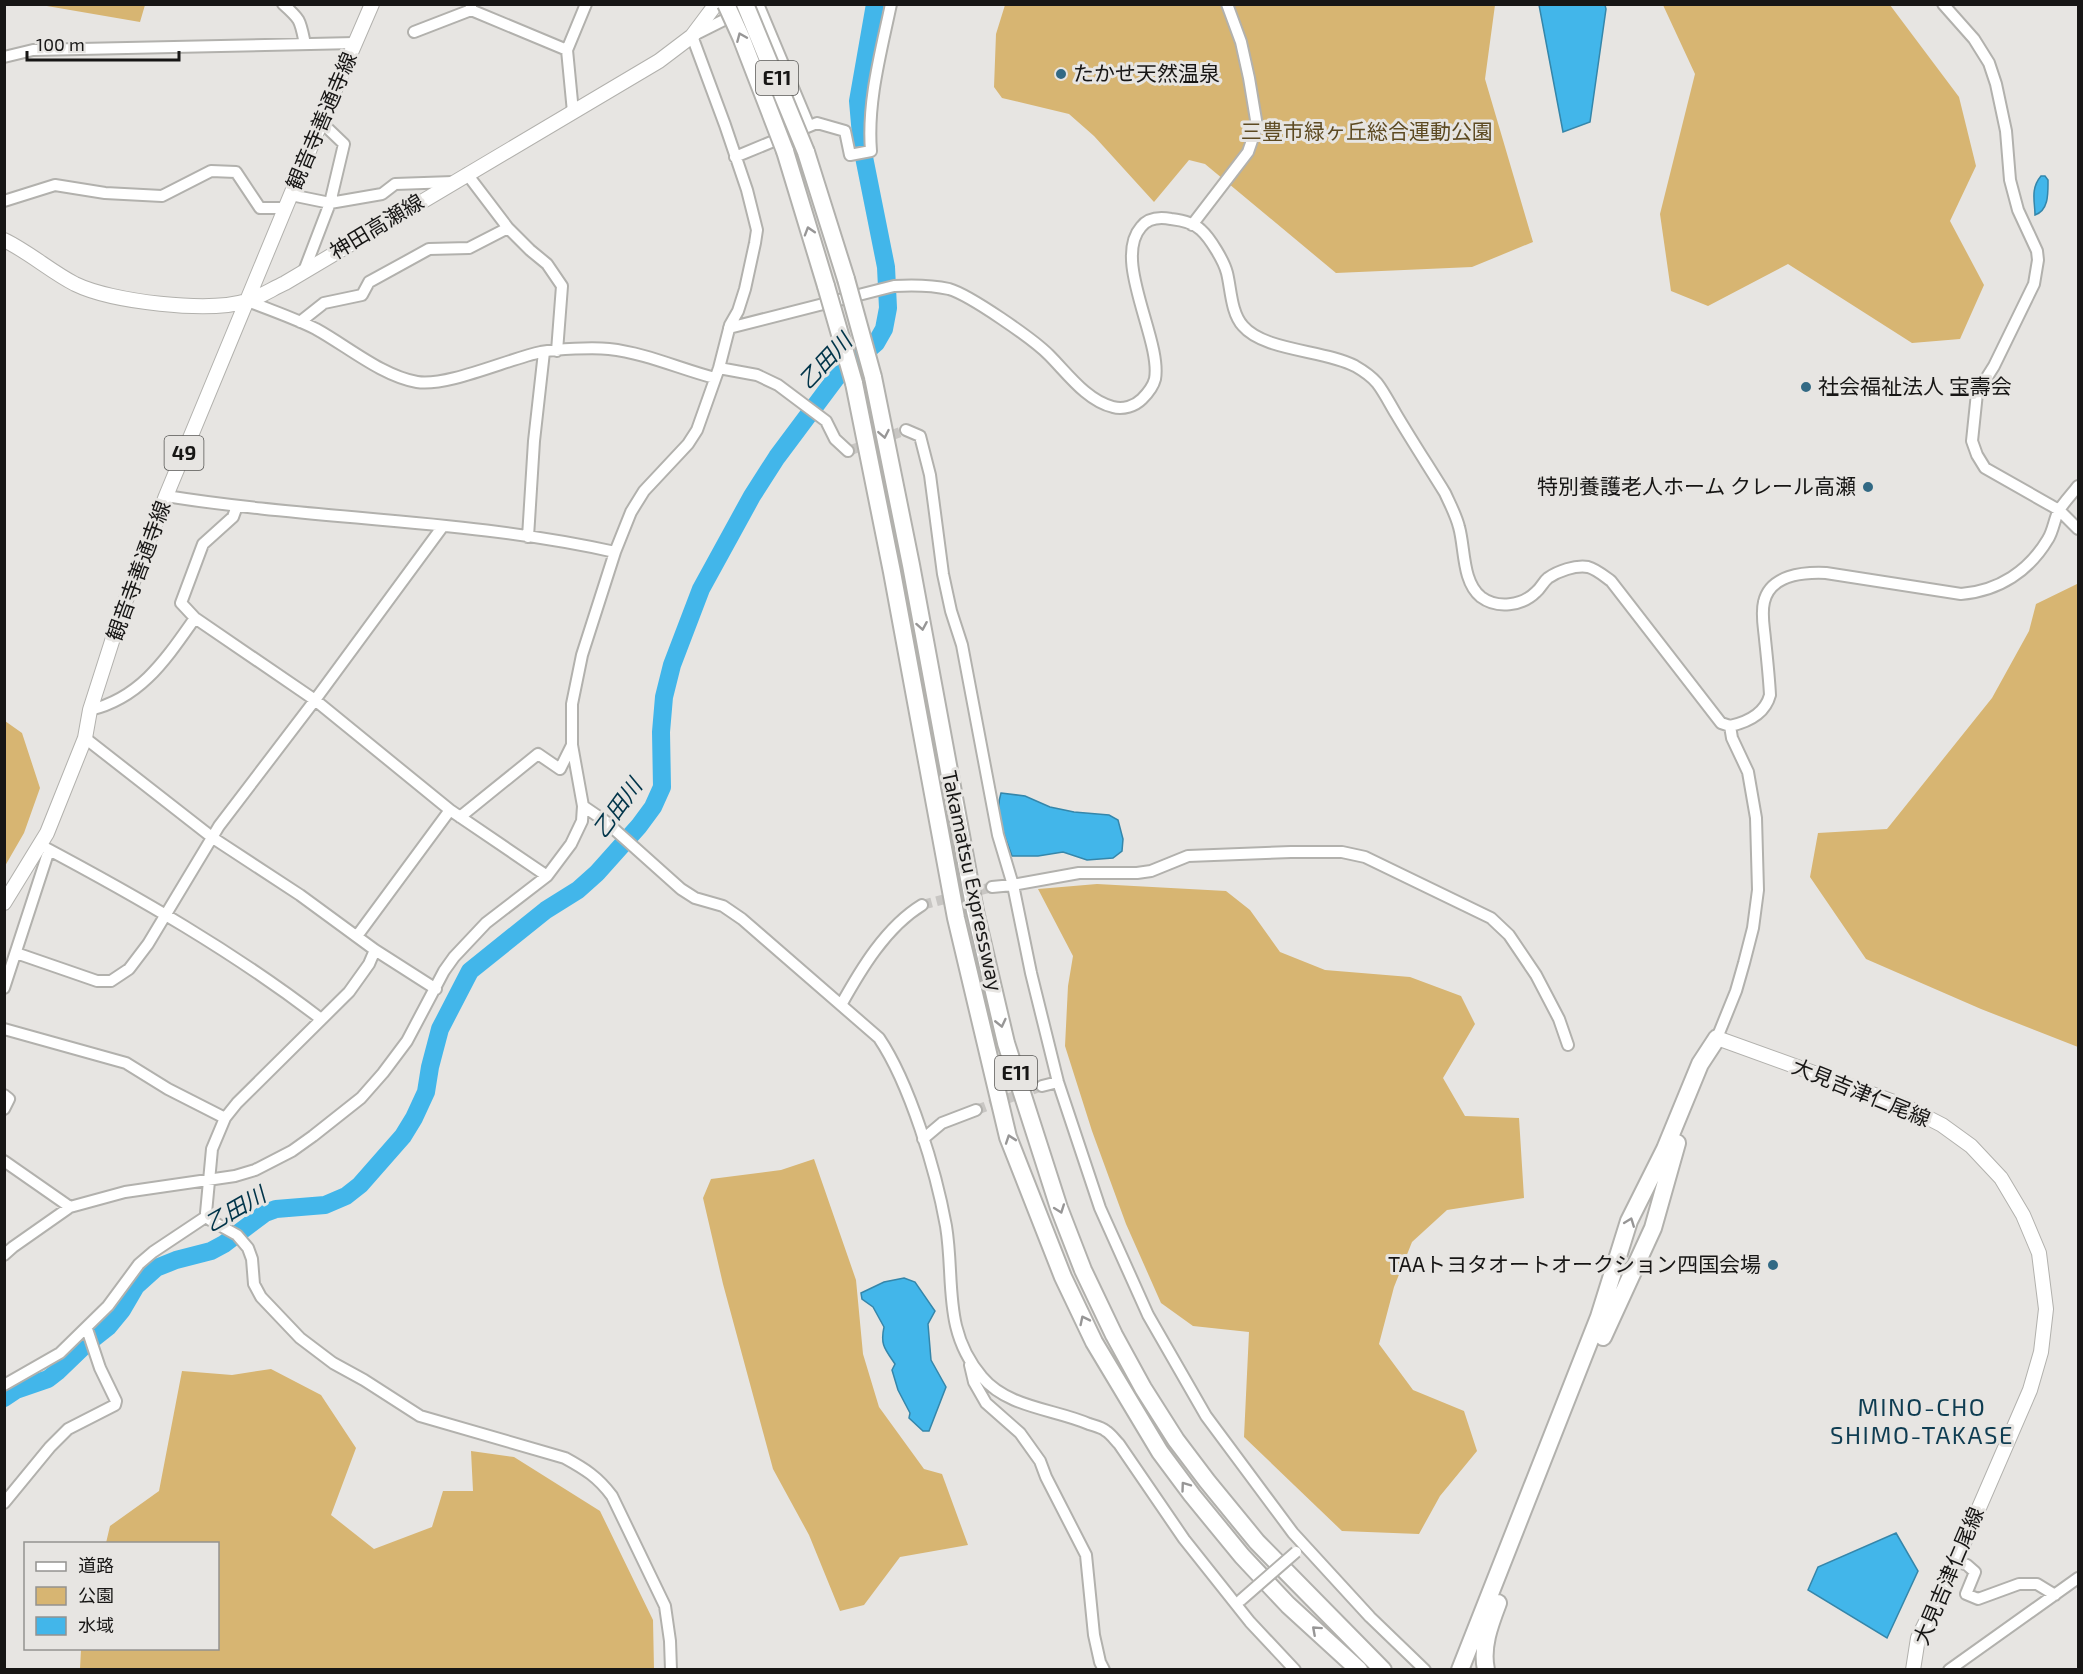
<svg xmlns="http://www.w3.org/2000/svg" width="2083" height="1674" font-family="'Exo 2','Noto Sans JP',sans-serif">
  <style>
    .green { fill: #d7b572 }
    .water { fill: #42b6ea; stroke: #3586aa; stroke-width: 1.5 }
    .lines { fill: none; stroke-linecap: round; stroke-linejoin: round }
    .river { stroke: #42b6ea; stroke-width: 18 }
    .minor-tunnel { stroke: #c8c6c3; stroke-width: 10; stroke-dasharray: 10 5; stroke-linecap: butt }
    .minor-casing { stroke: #b2b1ad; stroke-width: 14 }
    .major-casing { stroke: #b2b1ad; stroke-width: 16 }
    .highway-casing { stroke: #b2b1ad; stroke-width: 20 }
    .minor { stroke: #fff; stroke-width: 10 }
    .major { stroke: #fff; stroke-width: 14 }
    .highway { stroke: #fff; stroke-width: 16 }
    .minor-bridge-casing { stroke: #b2b1ad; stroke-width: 14; stroke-linecap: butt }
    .highway-bridge-casing { stroke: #b2b1ad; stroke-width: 20; stroke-linecap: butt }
    .minor-bridge { stroke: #fff; stroke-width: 10 }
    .highway-bridge { stroke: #fff; stroke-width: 16 }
    .oneway { stroke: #979696 }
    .poi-dot { fill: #326984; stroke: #e7e5e2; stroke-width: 2 }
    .labels { text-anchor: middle; stroke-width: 6; stroke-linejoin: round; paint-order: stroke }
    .shield { fill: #e7e5e2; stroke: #555452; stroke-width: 1.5 }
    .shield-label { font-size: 20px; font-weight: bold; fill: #171615 }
    .poi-label { font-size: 21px; fill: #171615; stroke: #e7e5e2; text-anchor: start }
    .street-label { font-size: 21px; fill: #171615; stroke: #e7e5e2 }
    .park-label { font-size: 21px; fill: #5d4a22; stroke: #e7e5e2 }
    .water-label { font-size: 22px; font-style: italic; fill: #003449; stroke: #e7e5e2 }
    .quarter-label { font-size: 24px; letter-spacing: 1.5px; fill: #0f3d52; stroke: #e7e5e2 }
  </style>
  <rect width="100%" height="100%" fill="#e7e5e2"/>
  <path class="green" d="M 41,5 L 145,4 L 145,5 L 140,22 Z
    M 1005,5 L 1495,5 L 1485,79 L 1533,242 L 1472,267 L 1336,273 L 1205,164 L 1189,160 L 1154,202 L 1094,136 L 1069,114 L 1002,98 L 994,87 L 996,34 Z
    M 1663,5 L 1890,5 L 1959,97 L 1976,166 L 1950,221 L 1984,285 L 1960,339 L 1912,343 L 1788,264 L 1708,306 L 1671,291 L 1660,214 L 1695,74 Z
    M 2077,584 L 2078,584 L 2078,1047 L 1981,1009 L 1866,959 L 1810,877 L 1818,833 L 1887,829 L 1992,698 L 2029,631 L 2036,604 Z
    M 5,721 L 22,733 L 40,788 L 24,833 L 5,866 Z
    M 1097,884 L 1226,891 L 1250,910 L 1280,952 L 1325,970 L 1410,977 L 1461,996 L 1475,1024 L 1443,1078 L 1465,1116 L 1519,1118 L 1524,1198 L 1447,1210 L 1412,1242 L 1394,1287 L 1379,1344 L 1413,1390 L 1464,1411 L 1477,1451 L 1440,1496 L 1419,1534 L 1342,1531 L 1244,1437 L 1249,1332 L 1193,1326 L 1161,1303 L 1126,1224 L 1092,1131 L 1065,1046 L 1068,986 L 1073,956 L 1038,889 Z
    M 814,1159 L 856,1280 L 863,1354 L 879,1407 L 924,1469 L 942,1474 L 968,1545 L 900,1557 L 864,1605 L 840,1611 L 809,1535 L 773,1469 L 723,1284 L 703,1198 L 711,1179 L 781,1170 Z
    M 271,1369 L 321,1395 L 356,1448 L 331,1515 L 374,1549 L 432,1527 L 443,1491 L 473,1491 L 471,1451 L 514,1457 L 600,1511 L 653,1620 L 654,1669 L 80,1669 L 81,1649 L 218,1648 L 218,1544 L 106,1543 L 110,1526 L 159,1491 L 182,1371 L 232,1375 Z"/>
  <path class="water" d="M 1539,5 L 1605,5 L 1606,9 L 1590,122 L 1563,132 Z
    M 2041,176 L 2045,176 L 2048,180 C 2048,193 2049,210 2035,215 C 2035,202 2030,189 2041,176 Z
    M 1001,793 L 1025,796 L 1050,807 L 1074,812 L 1109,815 L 1118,820 L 1123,839 L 1122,851 L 1113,858 L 1087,860 L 1063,852 L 1038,856 L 1012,856 C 1005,836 994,814 1001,793 Z
    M 904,1278 L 915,1282 L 935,1311 L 928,1324 L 931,1360 L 946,1387 L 929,1431 L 923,1431 L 909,1418 L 910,1413 L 898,1390 L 892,1370 L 895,1364 C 885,1349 880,1345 884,1327 L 873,1307 L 862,1299 L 861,1293 L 884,1282 Z
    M 1896,1533 L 1918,1571 L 1887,1638 L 1808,1590 L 1818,1567 Z"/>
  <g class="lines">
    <path class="river" d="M 4,1398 L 16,1390 L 48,1379 L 57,1372 L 84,1346 L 108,1327 L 122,1310 L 136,1286 L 156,1268 L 176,1260 L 211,1251 L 224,1244 L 265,1213 L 276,1209 L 325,1205 L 346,1196 L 360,1185 L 403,1136 L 414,1118 L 426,1092 L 430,1067 L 440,1029 L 470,971 L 546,910 L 578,890 L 597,873 L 639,826 L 653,807 L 662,787 L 661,732 L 664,697 L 672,665 L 701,589 L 752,496 L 777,457 L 836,378 L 876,343 L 884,329 L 888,308 L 886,267 L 862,147 L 858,101 L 875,4"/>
    <path class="minor-tunnel" d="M 848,451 L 906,430
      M 922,905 L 992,887
      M 976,1110 L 1042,1086"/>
    <defs>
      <path id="minor" d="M 283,4 C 301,20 300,20 305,44
        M 471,4 L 471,10 L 567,50
        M 758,4 L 809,126
        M 1943,4 L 1974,39 L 1989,63 L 1996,84 L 2006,131 L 2010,180 L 2018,210 L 2037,251 L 2038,260 L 2034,284 L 1994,366 L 1977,393 L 1972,441 L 1977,455 L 1985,468 L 2059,510 L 2078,529
        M 414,32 L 471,10
        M 4,57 L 33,50 L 355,43
        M 573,112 L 567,50 L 586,4
        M 735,157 L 817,123 L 845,131 L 850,155 L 871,151 C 867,102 881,52 891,4
        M 467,174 L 508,228 L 530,250 L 547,264 L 562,286 L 557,351
        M 291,195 L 330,203 L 344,144 L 321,122
        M 4,201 L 55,185 L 105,193 L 162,196 L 211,171 L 236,172 L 260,208 L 285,208
        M 1192,225 L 1248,152 L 1257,126 L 1249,78 L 1241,42 L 1227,4
        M 304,271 L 330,203 L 382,194 L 395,184 L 453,182
        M 248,301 C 270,310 294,318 316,329 C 347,346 382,376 417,382 C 447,387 508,359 541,352 C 557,349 593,347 609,349 C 646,353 680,369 715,378
        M 300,322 L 324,303 L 362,295 L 369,282 L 429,249 L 469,248 L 508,228
        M 729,328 L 894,286 C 912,285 931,285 949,289 C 970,295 1033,339 1049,355 C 1067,373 1087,401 1113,407 C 1123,410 1135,406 1142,399 C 1148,393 1153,387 1155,379 C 1162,340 1112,260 1141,227 C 1148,218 1160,217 1171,219 C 1180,220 1194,223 1201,230 C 1210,238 1224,261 1227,273 C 1231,289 1231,313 1243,326 C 1264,351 1325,350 1355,366 C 1362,370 1371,376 1377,383 C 1384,392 1390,404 1396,414 C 1412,441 1429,467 1445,493 C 1450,504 1456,515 1459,527 C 1465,548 1462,582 1481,597 C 1497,609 1522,606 1536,592 C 1541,588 1543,582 1548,578 C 1558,571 1575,565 1588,567 C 1596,569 1604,576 1611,581 L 1721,723 L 1730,726 C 1748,722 1765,714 1770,695 C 1769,676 1767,658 1765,639 C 1764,627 1761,614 1764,602 C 1770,575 1803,572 1826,573 L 1961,594 C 1999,591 2029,571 2048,539 C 2053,531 2054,521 2058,512 C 2063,503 2072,494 2078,486
        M 719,368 L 757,375 L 778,385 L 826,421 L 835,439 L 848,451
        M 906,430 L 920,436 L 930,475 L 943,574 L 951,611 L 962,645 L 998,835 L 1013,885 L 1031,973 L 1058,1082 L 1100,1208 L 1148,1315 L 1206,1416 L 1293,1533 L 1370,1617 L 1425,1670
        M 166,496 C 315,520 468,519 615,552
        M 237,506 L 233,517 L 203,544 L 181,603 L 195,618 L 315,700 L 450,810 L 547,876
        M 528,537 L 534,441 L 544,352
        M 90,710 C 141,698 166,659 195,618
        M 85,738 L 213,838 L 300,895 L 375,950 L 436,989
        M 583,806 L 605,821 L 681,889 L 695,898 L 723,906 L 742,919 L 879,1038 C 910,1084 936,1171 946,1226 C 955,1281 942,1330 982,1377 C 1008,1408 1055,1409 1089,1424 C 1095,1426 1101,1427 1106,1431 C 1111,1434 1115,1440 1119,1444 L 1184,1539 L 1250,1622 L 1295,1670
        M 460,817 L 538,754 L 560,769 L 572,745
        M 40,845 C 138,897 234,952 321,1019
        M 992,887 L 1013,885 L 1079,873 L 1137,873 L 1151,871 L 1188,856 L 1291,852 L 1342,852 L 1365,857 L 1491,918 L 1509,935 L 1536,975 L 1559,1019 L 1568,1045
        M 357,936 L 450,810
        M 375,950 L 369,964 L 349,992 L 237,1103 L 225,1118 L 212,1149 L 206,1213 L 210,1220 L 237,1235 L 248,1248 L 252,1259 L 254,1284 L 261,1297 L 300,1338 L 333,1363 L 364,1380 L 420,1416 L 565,1458 C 585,1469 598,1477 612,1496 L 665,1606 L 670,1641 L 671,1670
        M 16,953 L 97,981 L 111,981 L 129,969 L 148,944 L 219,826 L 315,700 L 443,526
        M 4,988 L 49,850
        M 841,1005 C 861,969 886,927 922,905
        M 4,1029 L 126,1063 L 168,1089 L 225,1118
        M 1717,1038 L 1736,991 L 1744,963 L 1753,928 L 1758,890 L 1756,818 L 1748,772 L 1732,738 L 1730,726
        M 1042,1086 L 1058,1082
        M 4,1095 L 9,1099 L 4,1109
        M 923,1139 L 942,1123 L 976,1110
        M 4,1161 L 70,1207
        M 4,1255 L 13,1247 L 70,1207 L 125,1192 L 235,1176 L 255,1170 L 292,1151 L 313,1136 L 361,1098 L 383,1073 L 407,1041 L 444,971 L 454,957 L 486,923 L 547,876 L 571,844 L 582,821 L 583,806 L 572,745 L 572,704 L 582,655 L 615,552 L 631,512 L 644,491 L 688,444 L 697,430 L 719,368 L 730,325 L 738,311 L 745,289 L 755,243 L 757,230 L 747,190 L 725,125 L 692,36 L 736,14
        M 970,1365 L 974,1382 L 986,1403 L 1020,1433 L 1040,1461 L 1046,1477 L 1086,1555 L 1094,1635 L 1100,1662 L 1104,1670
        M 4,1385 L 60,1353 L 108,1306 L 139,1264 L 153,1252 L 207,1216
        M 4,1503 L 50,1447 L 68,1429 L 115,1405 L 116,1401 L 100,1368 L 87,1329
        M 1956,1561 L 1967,1565 L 1975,1572 L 1966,1594 L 1978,1599 L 2019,1584 L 2037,1584 L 2055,1595
        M 1949,1670 L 2078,1578"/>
      <path id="major" d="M 4,240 C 29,252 50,271 75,284 C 112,302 208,313 247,301 C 260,297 272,289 285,283 L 659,61 L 692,36 L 716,4
        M 4,903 L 47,833 L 85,738 L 90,710 L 122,610 L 166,496 L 321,122 L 372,4
        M 1717,1038 L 1905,1106 L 1942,1125 L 1971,1146 L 2001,1178 L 2023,1215 L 2039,1253 L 2046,1309 L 2041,1352 L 2030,1390 L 1956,1561 L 1918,1638 L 1913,1670"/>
      <path id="highway" d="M 785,151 L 826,286
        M 806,152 L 846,279
        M 873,377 L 911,565 L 975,911 L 1006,1043 L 1059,1208 L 1083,1270 L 1114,1335 L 1143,1388 L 1176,1440 L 1207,1481 L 1257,1542 L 1383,1670
        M 854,383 L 892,572 L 956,918 L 1008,1137 L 1063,1277 L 1094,1342 L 1160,1452 L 1192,1495 L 1242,1556 L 1288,1605 L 1359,1670
        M 1603,1337 L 1653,1228 L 1677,1143
        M 1460,1670 L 1599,1317 L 1629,1221 L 1665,1149 L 1700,1064 L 1717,1038
        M 1486,1670 C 1481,1647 1490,1624 1498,1603"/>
    </defs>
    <use href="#minor" class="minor-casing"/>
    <use href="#major" class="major-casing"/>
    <use href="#highway" class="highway-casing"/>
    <use href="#minor" class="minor"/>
    <use href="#major" class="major"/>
    <use href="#highway" class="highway"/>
    <defs>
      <path id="minor-bridge" d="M 1241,1600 L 1296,1552"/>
      <path id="highway-bridge" d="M 726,4 L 741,37 L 785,151
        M 745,4 L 806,152
        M 846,279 L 873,377
        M 826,286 L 854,383"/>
    </defs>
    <use href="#minor-bridge" class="minor-bridge-casing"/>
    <use href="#highway-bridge" class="highway-bridge-casing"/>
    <use href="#minor-bridge" class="minor-bridge"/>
    <use href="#highway-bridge" class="highway-bridge"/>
  </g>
  <defs><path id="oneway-chevron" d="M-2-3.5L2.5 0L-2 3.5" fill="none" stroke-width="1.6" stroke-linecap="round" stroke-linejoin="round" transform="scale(1.5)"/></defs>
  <g class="oneway">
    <use href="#oneway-chevron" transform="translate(741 37) rotate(-113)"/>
    <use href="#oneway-chevron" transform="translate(809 231) rotate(-107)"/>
    <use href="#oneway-chevron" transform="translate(884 434) rotate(79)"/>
    <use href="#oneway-chevron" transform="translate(922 626) rotate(80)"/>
    <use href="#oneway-chevron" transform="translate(1001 1023) rotate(77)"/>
    <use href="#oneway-chevron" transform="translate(1010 1139) rotate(-109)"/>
    <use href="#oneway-chevron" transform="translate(1060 1209) rotate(70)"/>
    <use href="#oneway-chevron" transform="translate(1630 1222) rotate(-69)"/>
    <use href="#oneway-chevron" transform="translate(1084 1320) rotate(-116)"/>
    <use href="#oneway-chevron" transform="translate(1185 1486) rotate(-126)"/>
    <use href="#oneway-chevron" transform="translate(1316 1630) rotate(-138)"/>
  </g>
  <g class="poi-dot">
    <circle cx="1061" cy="74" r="6"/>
    <circle cx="1806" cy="387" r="6"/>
    <circle cx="1868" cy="487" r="6"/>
    <circle cx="1773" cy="1265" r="6"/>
  </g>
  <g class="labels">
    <g class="shield">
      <rect x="756" y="61" width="42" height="34" rx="4.5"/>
      <rect x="164.5" y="436" width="39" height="34" rx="4.5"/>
      <rect x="995" y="1056" width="42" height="34" rx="4.5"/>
    </g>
    <g class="shield-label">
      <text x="777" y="85">E11</text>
      <text x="184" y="460">49</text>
      <text x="1016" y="1080">E11</text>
    </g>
    <g class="poi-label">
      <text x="1073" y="81">たかせ天然温泉</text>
      <text x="1818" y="394">社会福祉法人 宝壽会</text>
      <text x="1856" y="494" text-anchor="end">特別養護老人ホーム クレール高瀬</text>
      <text x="1761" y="1272" text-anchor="end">TAAトヨタオートオークション四国会場</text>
    </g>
    <g class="street-label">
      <text transform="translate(322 121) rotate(-67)" y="7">観音寺善通寺線</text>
      <text transform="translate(377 227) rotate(-31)" y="7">神田高瀬線</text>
      <text transform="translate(139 571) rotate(-70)" y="7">観音寺善通寺線</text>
      <text transform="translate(972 881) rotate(78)" y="7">Takamatsu Expressway</text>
      <text transform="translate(1861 1093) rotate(22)" y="7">大見吉津仁尾線</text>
      <text transform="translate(1949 1576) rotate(-67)" y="7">大見吉津仁尾線</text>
    </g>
    <g class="park-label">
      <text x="1367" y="139">三豊市緑ヶ丘総合運動公園</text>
    </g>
    <g class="water-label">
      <text transform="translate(825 361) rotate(-47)" y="8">乙田川</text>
      <text transform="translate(617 808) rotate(-54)" y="8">乙田川</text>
      <text transform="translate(235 1209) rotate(-30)" y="8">乙田川</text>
    </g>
    <g class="quarter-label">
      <text x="1922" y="1416">MINO-CHO<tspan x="1922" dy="28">SHIMO-TAKASE</tspan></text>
    </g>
  </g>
  <rect width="2083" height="1674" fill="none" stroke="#171615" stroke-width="12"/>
  <rect x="24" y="1542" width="195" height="108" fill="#e7e5e2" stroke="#949290" stroke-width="1.5"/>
  <rect x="36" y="1562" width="30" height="9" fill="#ffffff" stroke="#949290" stroke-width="1.5"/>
  <text x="78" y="1572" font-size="18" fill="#171615">道路</text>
  <rect x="36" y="1587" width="30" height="18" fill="#d7b572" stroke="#949290" stroke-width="1.5"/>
  <text x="78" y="1602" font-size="18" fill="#171615">公園</text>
  <rect x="36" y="1617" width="30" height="18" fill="#42b6ea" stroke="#949290" stroke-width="1.5"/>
  <text x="78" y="1632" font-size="18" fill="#171615">水域</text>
  <path d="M27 51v9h152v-9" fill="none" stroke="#171615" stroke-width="3"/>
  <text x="36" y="51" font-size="18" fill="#171615" stroke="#e7e5e2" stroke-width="4.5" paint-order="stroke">100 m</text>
</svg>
